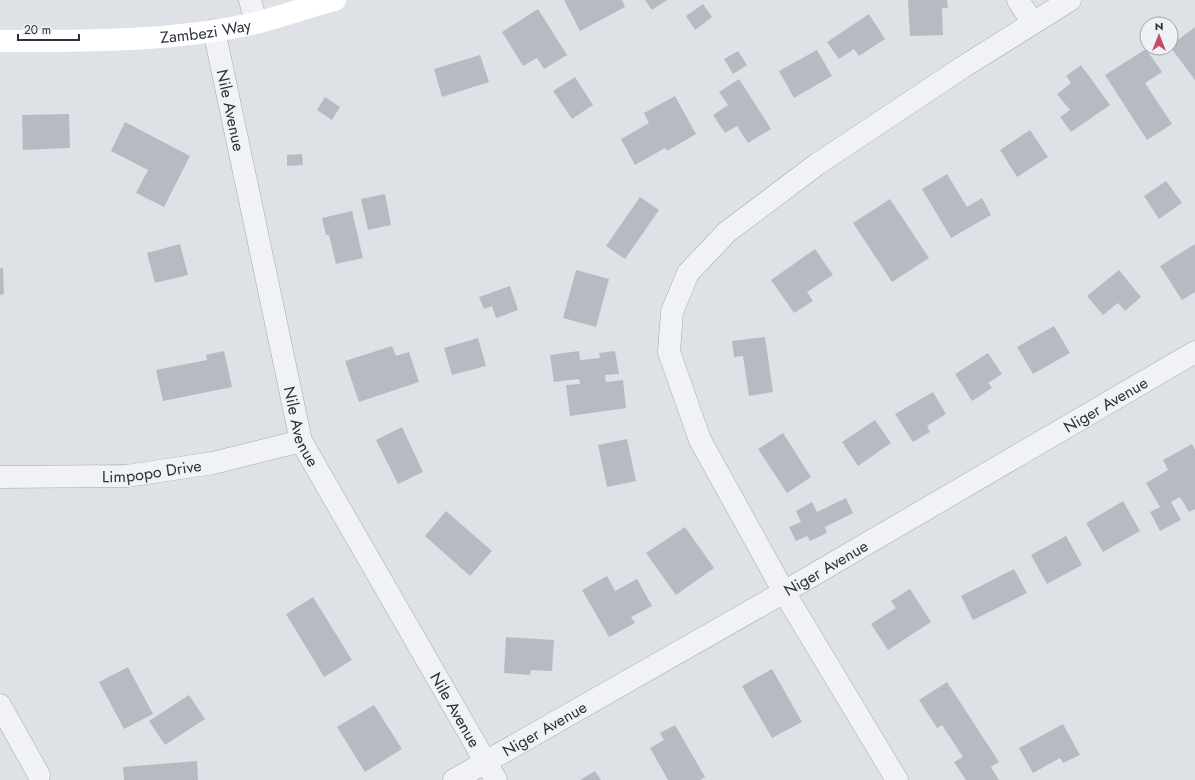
<svg xmlns="http://www.w3.org/2000/svg" width="1195" height="780" font-family="Jost,sans-serif">
  <style>
    .building { fill: #b6bbc3 }
    .lines { fill: none; stroke-linecap: round; stroke-linejoin: round }
    .street-casing { stroke: #a4a9b0; stroke-width: 23 }
    .street { stroke: #f1f2f5; stroke-width: 22 }
    .secondary { stroke: #fff; stroke-width: 22 }
    .labels { text-anchor: middle; stroke-width: 3; stroke-linejoin: round; paint-order: stroke }
    .street-label { font-size: 16px; fill: #29313c; stroke: #eef1f4 }
  </style>
  <rect width="100%" height="100%" fill="#dee2e6"/>
  <path class="building" d="M 564,0 L 622,0 L 625,7 L 580,31 Z
    M 645,0 L 667,0 L 652,10 Z
    M 908,0 L 947,0 L 948,8 L 942,8 L 943,35 L 910,36 Z
    M 703,4 L 712,17 L 695,30 L 686,16 Z
    M 538,9 L 567,55 L 544,69 L 537,58 L 523,66 L 502,32 Z
    M 869,14 L 885,39 L 859,56 L 854,49 L 839,59 L 827,42 Z
    M 1195,27 L 1195,80 L 1171,48 L 1171,45 Z
    M 1146,49 L 1162,72 L 1145,83 L 1172,124 L 1147,140 L 1105,75 Z
    M 817,50 L 832,76 L 794,98 L 779,71 Z
    M 738,51 L 747,65 L 733,74 L 724,59 Z
    M 480,55 L 489,82 L 442,97 L 434,69 Z
    M 1081,65 L 1110,105 L 1071,132 L 1060,117 L 1070,110 L 1057,94 L 1071,83 L 1066,76 Z
    M 575,77 L 593,105 L 572,119 L 553,91 Z
    M 739,79 L 771,129 L 748,143 L 737,126 L 725,133 L 713,115 L 728,105 L 719,92 Z
    M 675,96 L 696,134 L 667,151 L 665,148 L 635,165 L 621,139 L 649,123 L 644,113 Z
    M 325,97 L 340,107 L 332,120 L 317,110 Z
    M 69,114 L 70,148 L 23,150 L 22,115 Z
    M 125,122 L 190,156 L 164,207 L 136,193 L 148,170 L 111,151 Z
    M 1030,130 L 1048,157 L 1017,177 L 1000,150 Z
    M 302,154 L 303,165 L 287,166 L 287,155 Z
    M 947,174 L 967,207 L 982,198 L 991,215 L 951,238 L 922,189 Z
    M 1166,181 L 1182,203 L 1159,219 L 1144,196 Z
    M 385,194 L 391,225 L 368,230 L 361,199 Z
    M 640,197 L 659,210 L 625,259 L 606,246 Z
    M 890,199 L 929,258 L 892,282 L 853,223 Z
    M 352,211 L 363,258 L 336,264 L 329,235 L 326,235 L 322,218 Z
    M 180,244 L 188,275 L 155,283 L 147,253 Z
    M 1195,244 L 1195,292 L 1182,300 L 1160,266 Z
    M 815,249 L 833,275 L 807,292 L 813,301 L 794,313 L 771,280 Z
    M 0,268 L 3,268 L 4,294 L 0,295 Z
    M 576,270 L 609,279 L 596,327 L 563,318 Z
    M 1119,270 L 1141,297 L 1125,311 L 1118,303 L 1103,315 L 1087,296 Z
    M 510,286 L 518,310 L 496,318 L 492,306 L 484,309 L 479,297 Z
    M 1054,326 L 1070,353 L 1033,374 L 1017,347 Z
    M 765,337 L 773,392 L 749,396 L 743,356 L 734,357 L 732,341 Z
    M 478,338 L 486,366 L 452,375 L 444,348 Z
    M 392,346 L 396,356 L 409,352 L 419,382 L 359,402 L 345,361 Z
    M 224,351 L 232,387 L 163,401 L 156,370 L 207,360 L 206,355 Z
    M 579,351 L 580,360 L 600,358 L 599,353 L 615,351 L 619,374 L 605,375 L 606,382 L 623,380 L 626,408 L 570,416 L 566,385 L 580,384 L 579,379 L 554,382 L 550,355 Z
    M 988,353 L 1002,374 L 988,383 L 992,388 L 972,401 L 955,374 Z
    M 933,392 L 946,414 L 927,426 L 930,432 L 913,442 L 895,414 Z
    M 875,420 L 891,443 L 858,466 L 842,442 Z
    M 402,427 L 423,472 L 398,484 L 376,440 Z
    M 783,433 L 811,477 L 787,493 L 758,449 Z
    M 627,439 L 636,481 L 607,487 L 598,445 Z
    M 1192,444 L 1195,450 L 1195,509 L 1189,512 L 1180,497 L 1171,502 L 1181,520 L 1160,531 L 1150,512 L 1160,507 L 1146,483 L 1168,470 L 1163,460 Z
    M 846,498 L 853,513 L 825,527 L 827,533 L 810,541 L 807,536 L 796,541 L 789,527 L 801,522 L 796,511 L 812,502 L 817,512 Z
    M 1123,501 L 1140,531 L 1103,552 L 1086,523 Z
    M 446,511 L 492,551 L 470,576 L 425,536 Z
    M 685,527 L 714,568 L 676,595 L 646,553 Z
    M 1066,536 L 1082,565 L 1047,584 L 1031,555 Z
    M 1014,569 L 1027,593 L 973,620 L 961,596 Z
    M 607,576 L 615,591 L 637,579 L 652,606 L 631,617 L 635,623 L 609,637 L 582,590 Z
    M 910,589 L 931,622 L 888,650 L 871,624 L 896,608 L 891,601 Z
    M 313,597 L 352,660 L 324,677 L 286,614 Z
    M 506,637 L 554,640 L 552,671 L 531,670 L 530,675 L 504,673 Z
    M 128,667 L 153,714 L 124,729 L 99,682 Z
    M 772,669 L 802,722 L 772,738 L 742,686 Z
    M 947,682 L 999,762 L 991,767 L 999,780 L 966,780 L 954,762 L 963,757 L 942,725 L 937,728 L 919,700 Z
    M 189,695 L 205,719 L 165,745 L 149,721 Z
    M 374,705 L 402,749 L 365,772 L 337,727 Z
    M 1063,724 L 1080,755 L 1063,763 L 1060,758 L 1033,773 L 1019,748 Z
    M 675,725 L 705,777 L 700,780 L 668,780 L 650,748 L 664,740 L 660,733 Z
    M 197,761 L 198,780 L 124,780 L 123,767 Z
    M 595,771 L 601,780 L 580,780 Z"/>
  <g class="lines">
    <defs>
      <g id="street">
        <path d="M 250,0 L 256,22"/>
        <path d="M 1018,0 L 1032,22"/>
        <path id="s1" d="M 214,30 L 301,441 L 496,780"/>
        <path id="s2" d="M 0,477 L 127,476 L 213,463 L 301,441"/>
        <path d="M 0,705 L 39,775"/>
        <path id="s3" d="M 454,780 L 784,592 L 1195,352"/>
        <path d="M 897,780 L 784,592 L 700,440 L 669,352 L 672,312 L 688,273 L 727,232 L 816,165 L 963,67 L 1070,0"/>
      </g>
    </defs>
    <use href="#street" class="street-casing"/>
    <use href="#street" class="street"/>
    <path class="secondary" id="s4" d="M 0,41 C 85,41 173,42 256,23 C 282,16 309,7 335,0"/>
  </g>
  <g class="labels">
    <g class="street-label">
      <text dy="6" stroke="none"><textPath href="#s4" startOffset="206">Zambezi Way</textPath></text>
      <text dy="6" stroke="none"><textPath href="#s1" startOffset="82">Nile Avenue</textPath></text>
      <text dy="6" stroke="none"><textPath href="#s3" startOffset="752">Niger Avenue</textPath></text>
      <text dy="6" stroke="none"><textPath href="#s1" startOffset="406">Nile Avenue</textPath></text>
      <text dy="6" stroke="none"><textPath href="#s2" startOffset="152">Limpopo Drive</textPath></text>
      <text dy="6" stroke="none"><textPath href="#s3" startOffset="428">Niger Avenue</textPath></text>
      <text dy="6" stroke="none"><textPath href="#s1" startOffset="730">Nile Avenue</textPath></text>
      <text dy="6" stroke="none"><textPath href="#s3" startOffset="104">Niger Avenue</textPath></text>
    </g>
  </g>
  <g transform="translate(1159 36)"><circle r="19" fill="#eef1f4" stroke="#9fa4aa"/>
  <path d="M0-3L7 15L0 10L-7 15Z" fill="#c14e64"/>
  <text y="-6" font-size="11" font-weight="bold" text-anchor="middle" fill="#29313c">N</text>
  </g>
  <path d="M18 34v6h61v-6" fill="none" stroke="#29313c" stroke-width="2"/>
  <text x="24" y="34" font-size="12" fill="#29313c" stroke="#eef1f4" stroke-width="3" paint-order="stroke">20 m</text>
</svg>
